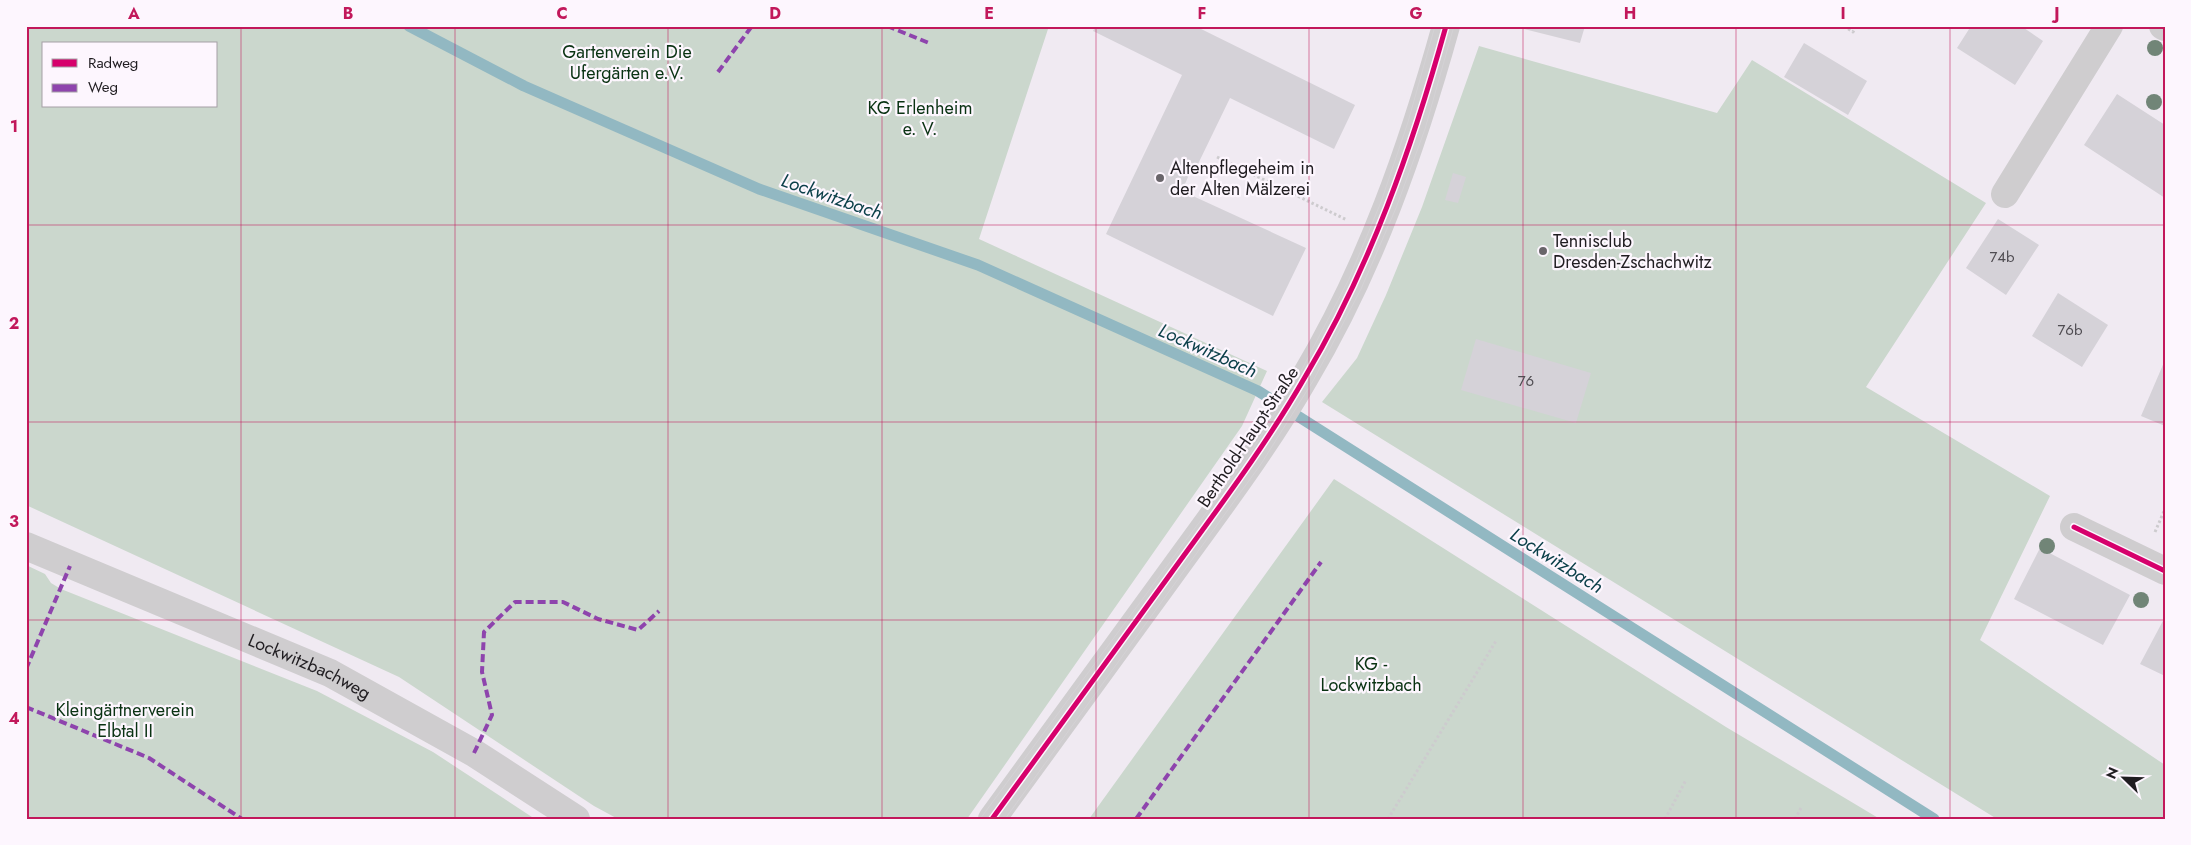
<svg xmlns="http://www.w3.org/2000/svg" width="2191" height="845" font-family="Jost,sans-serif">
  <style>
    .green { fill: #cbd7cd; fill-rule: evenodd }
    .lines { fill: none; stroke-linecap: round; stroke-linejoin: round }
    .stream { stroke: #92b8c2; stroke-width: 11 }
    .building { fill: #d5d2d8 }
    .path { stroke: #cdcbce; stroke-width: 3; stroke-dasharray: 2.5 2.5; stroke-linecap: butt }
    .minor { stroke: #cfcdcf; stroke-width: 28 }
    .tram { stroke: #d4d2d5; stroke-width: 1 }
    .quiet { stroke: #8e44ad; stroke-width: 4; stroke-dasharray: 8 4; stroke-linecap: butt }
    .cycleway-casing { stroke: #fdf6fe; stroke-width: 8 }
    .cycleway { stroke: #d6006c; stroke-width: 5 }
    .tree { fill: #718577 }
    .grid { fill: none; stroke: #c2185b; stroke-width: 1; stroke-opacity: 0.55 }
    .poi-dot { fill: #69656a; stroke: #fdf6fe; stroke-width: 2 }
    .labels { text-anchor: middle; stroke-width: 4.5; stroke-linejoin: round; paint-order: stroke }
    .number-label { font-size: 15px; fill: #4f4c51 }
    .park-label { font-size: 18px; fill: #093212; stroke: #fdf6fe }
    .poi-label { font-size: 18px; fill: #201d21; stroke: #fdf6fe; text-anchor: start }
    .street-label { font-size: 18px; fill: #201d21; stroke: #fdf6fe }
    .water-label { font-size: 19px; font-style: italic; fill: #0c404a; stroke: #fdf6fe }
    .neatline { fill: none; stroke: #c2185b; stroke-width: 2 }
    .grid-label { font-size: 16px; text-anchor: middle; font-weight: bold; fill: #c2185b }
  </style>
  <rect width="100%" height="100%" fill="#f0eaf2"/>
  <path class="green" d="M 26,26 L 1049,26 L 979,239 L 1267,371 L 1242,426 L 967,819 L 618,819 L 594,806 L 399,677 L 26,505 ZM 44,44 L 216,44 L 216,106 L 44,106 Z
    M 1479,46 L 1717,113 L 1752,60 L 1986,203 L 1866,387 L 2050,496 L 1980,640 L 2165,765 L 2165,819 L 1997,819 L 1322,402 L 1357,358 L 1386,295 L 1422,207 Z
    M 1334,479 L 1726,727 L 1880,819 L 1089,819 Z
    M 26,565 L 45,574 L 51,583 L 61,589 L 317,691 L 433,752 L 535,819 L 26,819 Z"/>
  <g class="lines">
    <path class="stream" d="M 409,26 L 524,86 L 759,189 L 978,265 L 1258,391 L 1934,819"/>
  </g>
  <path class="building" d="M 1096,26 L 1195,26 L 1355,105 L 1334,149 L 1230,98 L 1198,164 L 1194,163 L 1182,191 L 1306,248 L 1273,316 L 1106,234 L 1182,75 L 1093,31 Z
    M 1512,26 L 1585,26 L 1580,43 Z
    M 1971,26 L 2021,26 L 2043,41 L 2015,85 L 1957,48 Z
    M 1804,43 L 1867,81 L 1848,115 L 1784,77 Z
    M 2117,94 L 2165,125 L 2165,198 L 2084,145 Z
    M 1453,173 L 1466,177 L 1458,203 L 1445,200 Z
    M 1998,219 L 2039,245 L 2006,295 L 1966,268 Z
    M 2058,293 L 2108,325 L 2082,367 L 2032,336 Z
    M 1476,339 L 1591,373 L 1576,423 L 1461,390 Z
    M 2165,360 L 2165,426 L 2141,416 Z
    M 2040,548 L 2130,595 L 2103,645 L 2014,599 Z
    M 2165,617 L 2165,676 L 2140,664 Z"/>
  <g class="lines">
    <path class="path" d="M 1844,26 L 1853,32 L 1856,26
      M 1217,157 L 1347,220
      M 2155,532 L 2165,509
      M 1388,819 L 1496,641
      M 1665,819 L 1686,780
      M 1795,819 L 1802,806"/>
    <g class="minor">
      <path d="M 2163,26 L 2165,27"/>
      <path d="M 2005,194 L 2109,26"/>
      <path d="M 2074,527 L 2165,571"/>
      <path id="s1" d="M 26,546 L 330,673 L 474,753 L 576,819"/>
      <path d="M 992,819 C 1051,738 1110,657 1169,576 C 1216,511 1265,447 1305,377 C 1370,268 1412,148 1446,26"/>
    </g>
    <path class="tram" d="M 980,819 L 1249,455 L 1300,373 L 1349,279 L 1381,202 L 1408,122 L 1435,26
      M 1005,819 L 1261,464 L 1313,381 L 1361,289 L 1396,208 L 1425,129 L 1454,26"/>
    <path class="quiet" d="M 887,26 L 929,43
      M 718,72 L 752,26
      M 26,669 L 70,566
      M 26,707 L 149,758 L 242,819
      M 474,753 L 492,715 L 482,672 L 484,632 L 515,602 L 563,602 L 598,619 L 638,630 L 659,611
      M 1136,819 L 1321,562"/>
    <defs>
      <path id="cycleway" d="M 2074,527 L 2165,571
        M 992,819 C 1051,738 1110,657 1169,576 C 1216,511 1265,447 1305,377 C 1370,268 1412,148 1446,26"/>
    </defs>
    <use href="#cycleway" class="cycleway-casing"/>
    <use href="#cycleway" class="cycleway"/>
  </g>
  <g class="tree">
    <circle cx="2155" cy="48" r="8"/>
    <circle cx="2154" cy="102" r="8"/>
    <circle cx="2047" cy="546" r="8"/>
    <circle cx="2141" cy="600" r="8"/>
  </g>
  <path class="grid" d="M 241,26 L 241,819M 455,26 L 455,819M 668,26 L 668,819M 882,26 L 882,819M 1096,26 L 1096,819M 1309,26 L 1309,819M 1523,26 L 1523,819M 1736,26 L 1736,819M 1950,26 L 1950,819M 26,225 L 2165,225M 26,422 L 2165,422M 26,620 L 2165,620"/>
  <g class="poi-dot">
    <circle cx="1160" cy="178" r="5"/>
    <circle cx="1543" cy="251" r="5"/>
  </g>
  <g class="labels">
    <g class="number-label">
      <text x="2002" y="262">74b</text>
      <text x="2070" y="335">76b</text>
      <text x="1526" y="386">76</text>
    </g>
    <g class="park-label">
      <text x="627" y="58">Gartenverein Die<tspan x="627" dy="21">Ufergärten e.V.</tspan></text>
      <text x="920" y="114">KG Erlenheim<tspan x="920" dy="21">e. V.</tspan></text>
      <text x="1371" y="670">KG -<tspan x="1371" dy="21">Lockwitzbach</tspan></text>
      <text x="125" y="716">Kleingärtnerverein<tspan x="125" dy="21">Elbtal II</tspan></text>
    </g>
    <g class="poi-label">
      <text x="1170" y="174">Altenpflegeheim in<tspan x="1170" dy="21">der Alten Mälzerei</tspan></text>
      <text x="1553" y="247">Tennisclub<tspan x="1553" dy="21">Dresden-Zschachwitz</tspan></text>
    </g>
    <g class="street-label">
      <text transform="translate(1248 437) rotate(-56)" y="6">Berthold-Haupt-Straße</text>
      <text dy="6" stroke="none"><textPath href="#s1" startOffset="308">Lockwitzbachweg</textPath></text>
    </g>
    <g class="water-label">
      <text transform="translate(832 196) rotate(19)" y="7">Lockwitzbach</text>
      <text transform="translate(1208 350) rotate(24)" y="7">Lockwitzbach</text>
      <text transform="translate(1557 560) rotate(32)" y="7">Lockwitzbach</text>
    </g>
  </g>
  <rect width="2191" height="845" fill="none" stroke="#fdf6fe" stroke-width="55"/>
  <rect x="42" y="42" width="175" height="65" fill="#fdf6fe" stroke="#a59fa6"/>
  <rect x="52" y="59" width="25" height="8" fill="#d6006c" stroke="#a59fa6"/>
  <text x="88" y="68" font-size="15" fill="#201d21">Radweg</text>
  <rect x="52" y="84" width="25" height="8" fill="#8e44ad" stroke="#a59fa6"/>
  <text x="88" y="92" font-size="15" fill="#201d21">Weg</text>
  <g transform="translate(2124 778) rotate(293)" stroke="#fdf6fe" stroke-width="4" paint-order="stroke">
  <path d="M0-4L9 19L0 12L-9 19Z" fill="#201d21"/>
  <text y="-8" font-size="14" font-weight="bold" text-anchor="middle" fill="#201d21">N</text>
  </g>
  <rect x="28" y="28" width="2136" height="790" class="neatline"/>
  <g class="grid-label">
    <text x="134" y="19">A</text>
    <text x="348" y="19">B</text>
    <text x="562" y="19">C</text>
    <text x="775" y="19">D</text>
    <text x="989" y="19">E</text>
    <text x="1202" y="19">F</text>
    <text x="1416" y="19">G</text>
    <text x="1630" y="19">H</text>
    <text x="1843" y="19">I</text>
    <text x="2057" y="19">J</text>
    <text x="14" y="132">1</text>
    <text x="14" y="329">2</text>
    <text x="14" y="527">3</text>
    <text x="14" y="724">4</text>
  </g>
</svg>
